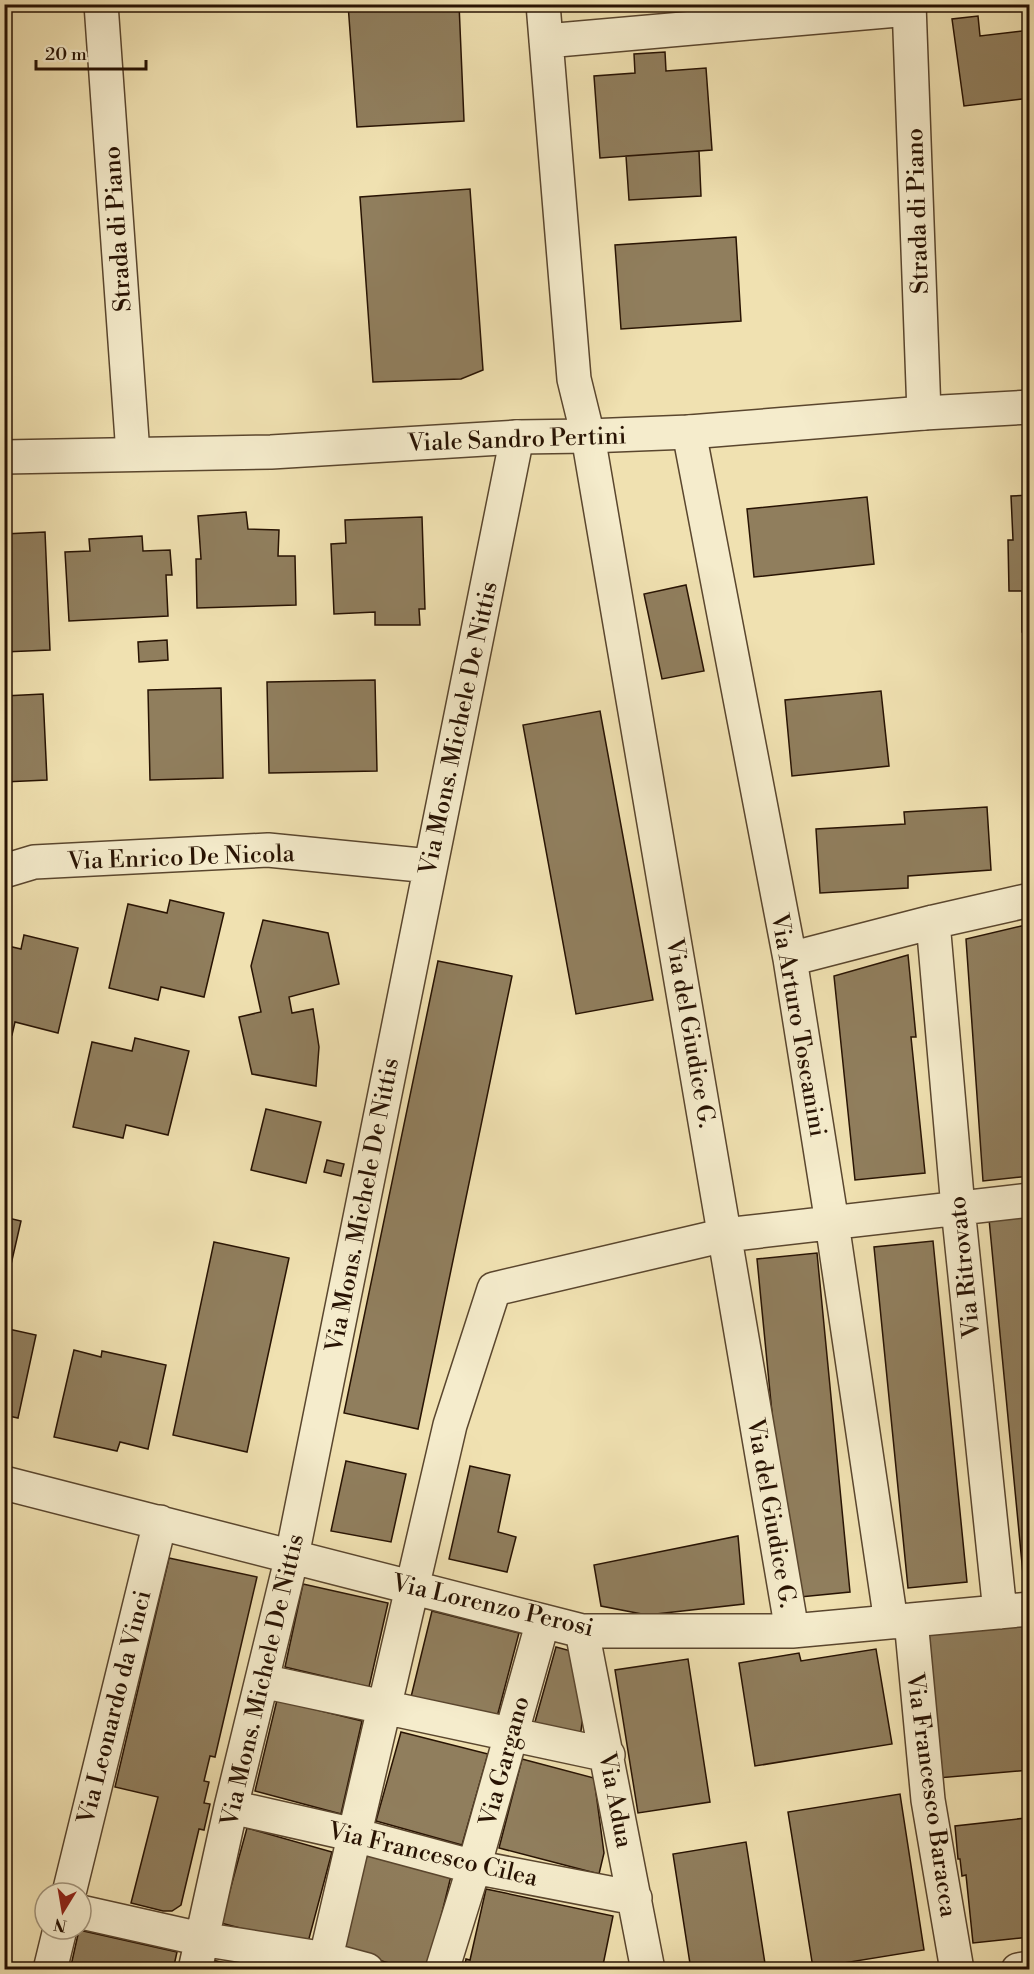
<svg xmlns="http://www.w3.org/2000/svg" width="1034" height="1974" font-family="'Libre Bodoni',serif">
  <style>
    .building { fill: #907e5d; stroke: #281303; stroke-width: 1.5 }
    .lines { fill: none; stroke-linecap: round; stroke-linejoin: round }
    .minor-casing { stroke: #5a462e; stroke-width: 36 }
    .tertiary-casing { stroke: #5a462e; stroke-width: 36 }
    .minor { stroke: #f5eccc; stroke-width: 33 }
    .tertiary { stroke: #f5eccc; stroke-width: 33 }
    .labels { text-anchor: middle; stroke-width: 4.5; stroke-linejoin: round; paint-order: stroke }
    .street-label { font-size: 24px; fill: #281303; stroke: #f5eccc }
  </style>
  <rect width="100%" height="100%" fill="#f0e1b1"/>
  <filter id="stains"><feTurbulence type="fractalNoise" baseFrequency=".00333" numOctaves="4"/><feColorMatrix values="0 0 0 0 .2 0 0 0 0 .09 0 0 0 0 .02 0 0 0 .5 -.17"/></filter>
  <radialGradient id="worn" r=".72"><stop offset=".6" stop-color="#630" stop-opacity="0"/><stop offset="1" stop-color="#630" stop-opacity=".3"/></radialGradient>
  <path class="building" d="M 348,4 L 459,4 L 464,121 L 357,127 Z
    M 978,16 L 980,36 L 1030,30 L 1030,98 L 964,106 L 952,19 Z
    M 665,52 L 666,71 L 706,68 L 712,150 L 600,158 L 594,76 L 635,73 L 634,54 Z
    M 699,151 L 701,196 L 629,200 L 626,156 Z
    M 470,189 L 483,370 L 461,379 L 373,382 L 360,197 Z
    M 736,237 L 741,321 L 621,329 L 615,245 Z
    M 1030,495 L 1030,632 L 1022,632 L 1022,591 L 1009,591 L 1008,540 L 1013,540 L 1011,496 Z
    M 867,497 L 874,564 L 754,577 L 747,509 Z
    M 246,512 L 248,529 L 279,530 L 278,556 L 295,556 L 296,605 L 197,608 L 196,559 L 201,559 L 198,516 Z
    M 422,517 L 425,609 L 419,609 L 420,625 L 375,625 L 375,612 L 334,614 L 331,544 L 346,543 L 345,520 Z
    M 45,532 L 50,650 L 4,652 L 4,534 Z
    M 142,536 L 143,551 L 170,550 L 172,575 L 166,575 L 168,616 L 69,621 L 65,552 L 90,551 L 89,539 Z
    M 686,585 L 704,671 L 662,679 L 644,594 Z
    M 167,640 L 168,660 L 139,662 L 138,642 Z
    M 375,680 L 377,771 L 269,773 L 267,682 Z
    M 221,688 L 223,778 L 150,780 L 148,690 Z
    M 881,691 L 889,766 L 792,776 L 785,700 Z
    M 43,694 L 47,780 L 4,782 L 4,696 Z
    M 600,711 L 653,1000 L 576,1014 L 523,725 Z
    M 987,807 L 991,870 L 908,876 L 908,888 L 820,893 L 816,829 L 905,824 L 904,812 Z
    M 170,900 L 224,913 L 204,997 L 161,987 L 158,1000 L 109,988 L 128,904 L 167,913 Z
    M 263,920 L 328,933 L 339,984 L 289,997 L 292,1013 L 313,1009 L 319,1047 L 316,1086 L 252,1074 L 239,1017 L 261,1012 L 251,966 Z
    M 1030,924 L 1030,1176 L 983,1181 L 966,939 Z
    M 24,935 L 78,948 L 58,1033 L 15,1022 L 12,1035 L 4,1034 L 4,945 L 21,949 Z
    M 908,955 L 916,1037 L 911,1037 L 925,1173 L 855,1180 L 834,976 Z
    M 438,961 L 512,976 L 418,1429 L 344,1413 Z
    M 135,1038 L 189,1051 L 168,1135 L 126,1125 L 123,1138 L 73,1127 L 92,1042 L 132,1051 Z
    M 266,1109 L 321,1122 L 306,1183 L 251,1170 Z
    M 327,1160 L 344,1164 L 341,1176 L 324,1172 Z
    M 1030,1215 L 1030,1573 L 1023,1574 L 989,1219 Z
    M 4,1217 L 21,1221 L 7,1282 L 4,1282 Z
    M 933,1241 L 967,1582 L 908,1588 L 874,1247 Z
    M 214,1242 L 289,1258 L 247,1452 L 173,1435 Z
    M 817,1253 L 850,1592 L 790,1598 L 757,1259 Z
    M 4,1328 L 36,1335 L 18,1418 L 4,1415 Z
    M 74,1350 L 101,1357 L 102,1351 L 166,1365 L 148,1449 L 120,1442 L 117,1451 L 54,1437 Z
    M 346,1461 L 406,1474 L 391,1542 L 331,1531 Z
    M 470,1466 L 510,1475 L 498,1532 L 516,1537 L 507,1572 L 449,1559 Z
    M 738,1536 L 744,1604 L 647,1615 L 601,1606 L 594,1565 Z
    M 169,1558 L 257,1577 L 215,1757 L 210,1756 L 204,1781 L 209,1782 L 204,1803 L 210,1804 L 204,1830 L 199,1829 L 181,1905 L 172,1911 L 163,1911 L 131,1903 L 158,1797 L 115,1787 Z
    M 303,1584 L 388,1603 L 369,1687 L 285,1667 Z
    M 432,1611 L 519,1633 L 497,1717 L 411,1697 Z
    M 1030,1618 L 1030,1770 L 938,1778 L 924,1627 Z
    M 556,1647 L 571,1651 L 583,1716 L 580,1738 L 533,1729 Z
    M 876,1649 L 892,1744 L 755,1766 L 739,1663 L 799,1653 L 801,1661 Z
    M 688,1659 L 710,1802 L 638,1813 L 615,1670 Z
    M 277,1700 L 362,1721 L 341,1814 L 255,1791 Z
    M 401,1732 L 488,1754 L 462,1845 L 376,1821 Z
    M 522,1759 L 594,1778 L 604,1853 L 599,1874 L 499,1848 Z
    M 900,1794 L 924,1950 L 813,1968 L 788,1812 Z
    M 1026,1818 L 1030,1818 L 1030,1937 L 973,1943 L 966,1875 L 962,1876 L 960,1859 L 958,1859 L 955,1826 Z
    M 247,1828 L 332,1852 L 307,1946 L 221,1923 Z
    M 746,1842 L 766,1970 L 691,1970 L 673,1854 Z
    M 367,1855 L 451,1876 L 428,1970 L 416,1970 L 343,1951 Z
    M 486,1889 L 613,1916 L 602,1970 L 464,1970 L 466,1959 L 470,1960 Z
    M 79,1930 L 177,1952 L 173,1970 L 70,1970 Z
    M 212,1960 L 257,1970 L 210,1970 Z"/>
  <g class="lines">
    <defs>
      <path id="minor" d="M 101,4 L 133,454
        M 543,4 L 574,379 L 588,436 L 792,1631
        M 909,4 L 924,413
        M 546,41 L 909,9
        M 689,432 L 790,959 L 832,1223 L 891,1622
        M 4,871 L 34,862 L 268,850 L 430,866
        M 933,922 L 958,1208 L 1000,1612
        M 790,959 L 933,922 L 1030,900
        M 4,1483 L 582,1631 L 792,1631 L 1030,1609
        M 911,1620 L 928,1800 L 957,1970
        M 582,1631 L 648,1970
        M 262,1681 L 608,1755
        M 231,1807 L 355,1835 L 474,1867 L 635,1898
        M 69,1893 L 160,1522
        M 81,1912 L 201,1939 L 326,1959 L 367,1970
        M 50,1970 L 60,1929
        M 195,1970 L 231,1807 L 292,1556 L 517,437
        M 323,1970 L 450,1425 L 494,1289 L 725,1235 L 1030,1200
        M 442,1970 L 474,1867 L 543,1621
        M 1018,1970 L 1030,1968"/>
      <path id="tertiary" d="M 4,457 L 271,452 L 517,437 L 588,436 L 689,432 L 924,413 L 1030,407"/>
    </defs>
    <use href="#minor" class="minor-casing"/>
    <use href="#tertiary" class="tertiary-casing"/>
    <use href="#minor" class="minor"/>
    <use href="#tertiary" class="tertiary"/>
  </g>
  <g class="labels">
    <g class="street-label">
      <text transform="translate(917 211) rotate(-92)" y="8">Strada di Piano</text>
      <text transform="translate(117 229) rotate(-94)" y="8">Strada di Piano</text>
      <text transform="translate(517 439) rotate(-2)" y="8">Viale Sandro Pertini</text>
      <text transform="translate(458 728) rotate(-78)" y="8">Via Mons. Michele De Nittis</text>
      <text transform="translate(181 857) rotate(-2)" y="8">Via Enrico De Nicola</text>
      <text transform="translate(799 1025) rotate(80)" y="8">Via Arturo Toscanini</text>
      <text transform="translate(691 1033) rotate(80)" y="8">Via del Giudice G.</text>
      <text transform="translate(362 1205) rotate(-79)" y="8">Via Mons. Michele De Nittis</text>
      <text transform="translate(964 1267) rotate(-96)" y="8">Via Ritrovato</text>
      <text transform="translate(772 1513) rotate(80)" y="8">Via del Giudice G.</text>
      <text transform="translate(493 1605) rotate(13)" y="8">Via Lorenzo Perosi</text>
      <text transform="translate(262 1680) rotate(-77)" y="8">Via Mons. Michele De Nittis</text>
      <text transform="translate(114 1707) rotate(-76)" y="8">Via Leonardo da Vinci</text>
      <text transform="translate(504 1761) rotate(-75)" y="8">Via Gargano</text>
      <text transform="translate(932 1795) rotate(82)" y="8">Via Francesco Baracca</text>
      <text transform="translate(616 1800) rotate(79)" y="8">Via Adua</text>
      <text transform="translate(433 1854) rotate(13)" y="8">Via Francesco Cilea</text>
    </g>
  </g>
  <rect width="1034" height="1974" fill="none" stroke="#f0e1b1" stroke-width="24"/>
  <rect x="6" y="6" width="1022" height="1962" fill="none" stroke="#281303" stroke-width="3"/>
  <rect x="12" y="12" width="1010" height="1950" fill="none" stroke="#281303" stroke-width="1.5"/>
  <g transform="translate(63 1911) rotate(191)"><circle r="28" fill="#f5eccc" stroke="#a3957c" stroke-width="1.5"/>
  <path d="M0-4.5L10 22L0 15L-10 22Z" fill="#8f2418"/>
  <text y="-9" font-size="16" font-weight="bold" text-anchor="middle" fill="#281303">N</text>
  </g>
  <path d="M36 60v9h110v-9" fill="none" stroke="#281303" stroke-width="3"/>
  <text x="45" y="60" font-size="18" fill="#281303" stroke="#f5eccc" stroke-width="4.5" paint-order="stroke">20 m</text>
  <rect width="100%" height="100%" filter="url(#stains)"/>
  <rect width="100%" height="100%" fill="url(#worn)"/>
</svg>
